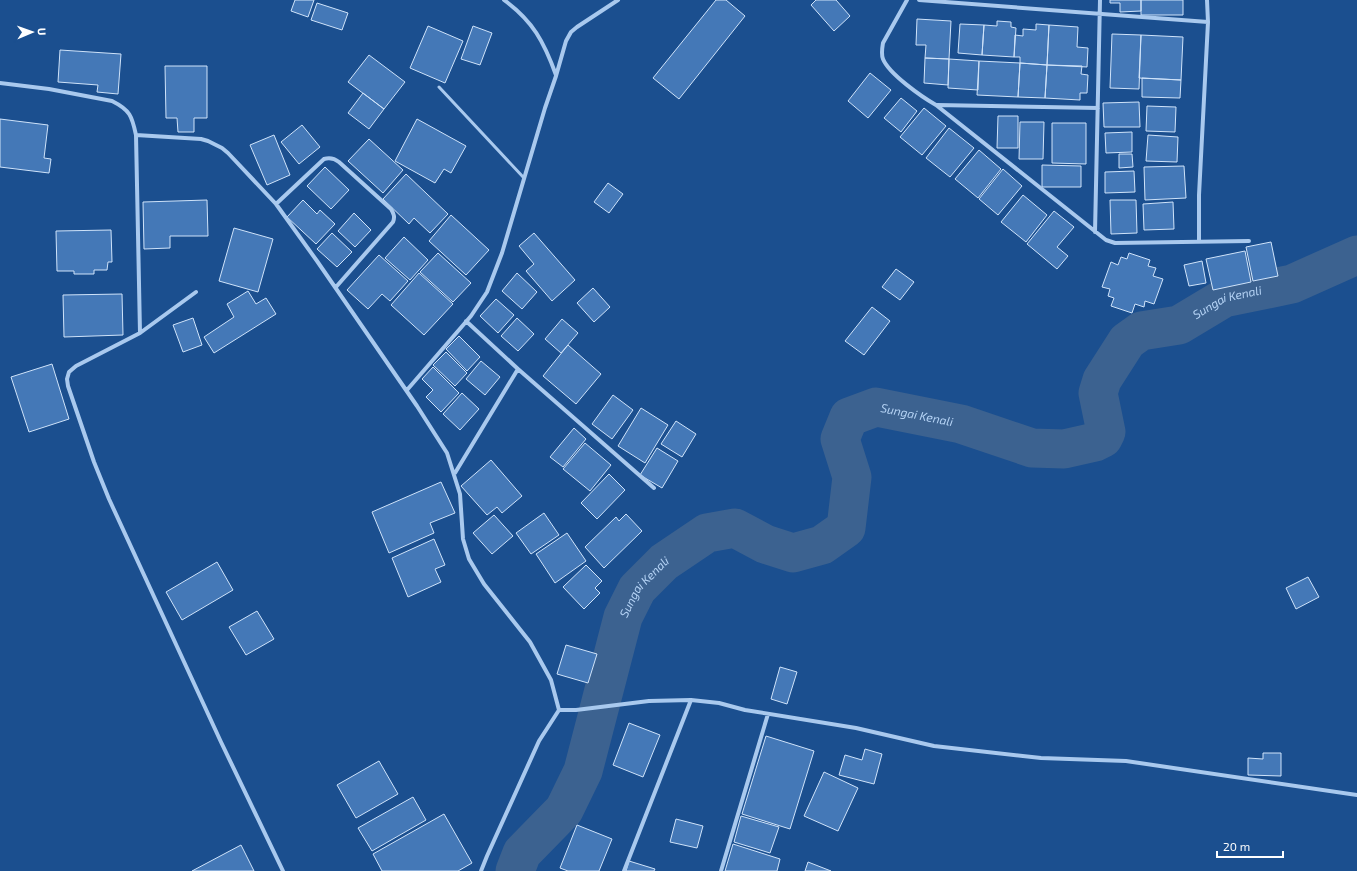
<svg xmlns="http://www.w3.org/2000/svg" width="1357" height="871" font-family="'Exo 2',sans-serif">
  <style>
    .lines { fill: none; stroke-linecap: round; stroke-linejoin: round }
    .river { stroke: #3c6290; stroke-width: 39 }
    .building { fill: #4478b7; stroke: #cfe3fa }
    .lane { stroke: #a9c9ee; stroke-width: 3 }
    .street { stroke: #a9c9ee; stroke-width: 4 }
    .labels { text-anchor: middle; stroke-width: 4; stroke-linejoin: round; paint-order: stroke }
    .water-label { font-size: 12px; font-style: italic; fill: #b5d3f5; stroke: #1b4f8f }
  </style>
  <rect width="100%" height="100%" fill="#1b4f8f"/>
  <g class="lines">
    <path class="river" id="s1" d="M 515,871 L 522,853 L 564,810 L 583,771 L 623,617 L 637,589 L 664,562 L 707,533 L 735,528 L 765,544 L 793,553 L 822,545 L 846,528 L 852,477 L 840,439 L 849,417 L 876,407 L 961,424 L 1032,448 L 1064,449 L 1095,442 L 1103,438 L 1106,432 L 1098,393 L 1102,380 L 1127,341 L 1141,331 L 1179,325 L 1224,298 L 1292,284 L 1357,255"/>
  </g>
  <path class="building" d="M 295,0 L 314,0 L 308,17 L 291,11 Z
    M 716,0 L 726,0 L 745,16 L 679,99 L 653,78 Z
    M 816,0 L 836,0 L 850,16 L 834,31 L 811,5 Z
    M 1110,0 L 1141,0 L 1141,11 L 1120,12 L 1120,3 L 1110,3 Z
    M 1141,0 L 1183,0 L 1183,15 L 1141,15 Z
    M 317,3 L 348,13 L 342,30 L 311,20 Z
    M 917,19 L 951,21 L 949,59 L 925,58 L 926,45 L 916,45 Z
    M 997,21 L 1011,22 L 1011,27 L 1016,28 L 1014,57 L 982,55 L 984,25 L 997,26 Z
    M 960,24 L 984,25 L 982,55 L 958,53 Z
    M 1036,24 L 1049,25 L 1047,65 L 1020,63 L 1020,57 L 1014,57 L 1015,35 L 1023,36 L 1023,29 L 1036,30 Z
    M 1049,25 L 1078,27 L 1077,47 L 1088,48 L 1087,67 L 1047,65 Z
    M 428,26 L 463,41 L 445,83 L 410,68 Z
    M 473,26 L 492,33 L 480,65 L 461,59 Z
    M 1112,34 L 1141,35 L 1139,89 L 1110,88 Z
    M 1141,35 L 1183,37 L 1181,80 L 1139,78 Z
    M 60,50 L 121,54 L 118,94 L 97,92 L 98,85 L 58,82 Z
    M 369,55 L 405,82 L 384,109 L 348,82 Z
    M 925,58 L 949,59 L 948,85 L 924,83 Z
    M 949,59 L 979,61 L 978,90 L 948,88 Z
    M 979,61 L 1020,63 L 1018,97 L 977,95 Z
    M 1020,63 L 1047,65 L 1045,98 L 1018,97 Z
    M 1047,65 L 1082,66 L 1081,74 L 1088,75 L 1087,93 L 1080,93 L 1080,100 L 1045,98 Z
    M 165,66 L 207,66 L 207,118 L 194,118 L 194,132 L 178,132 L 177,118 L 166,118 Z
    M 870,73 L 891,90 L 868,118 L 848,101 Z
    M 1142,78 L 1181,80 L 1180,98 L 1142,97 Z
    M 363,93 L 384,109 L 369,129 L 348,113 Z
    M 901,98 L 917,111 L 901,132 L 884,118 Z
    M 1139,102 L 1140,127 L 1104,127 L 1103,103 Z
    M 1147,106 L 1176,107 L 1175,132 L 1146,131 Z
    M 924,108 L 946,126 L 922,155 L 900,137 Z
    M 998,116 L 1018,116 L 1018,148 L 997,148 Z
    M 0,119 L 48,125 L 44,158 L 51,159 L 49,173 L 0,167 Z
    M 417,119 L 466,146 L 451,173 L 444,169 L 435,183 L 395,161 Z
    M 1020,122 L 1044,122 L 1043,159 L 1019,159 Z
    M 1052,123 L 1086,123 L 1086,164 L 1052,163 Z
    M 302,125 L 320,147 L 299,164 L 281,142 Z
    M 949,128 L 974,148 L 950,177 L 926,158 Z
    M 1132,132 L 1132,152 L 1106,153 L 1105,133 Z
    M 274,135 L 290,175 L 267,185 L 250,145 Z
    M 1148,135 L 1178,137 L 1177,162 L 1146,161 Z
    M 369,139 L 403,170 L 383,193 L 348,161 Z
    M 979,150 L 1001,169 L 978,198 L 955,179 Z
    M 1119,154 L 1132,154 L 1133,167 L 1119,168 Z
    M 1042,165 L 1081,166 L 1081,187 L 1042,187 Z
    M 1184,166 L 1186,198 L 1145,200 L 1144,167 Z
    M 325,167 L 349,190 L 331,209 L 307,186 Z
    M 1003,169 L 1022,186 L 998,215 L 979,199 Z
    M 1134,171 L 1135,192 L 1105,193 L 1105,172 Z
    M 406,174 L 448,214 L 430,233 L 414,218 L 409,224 L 383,199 Z
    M 608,183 L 623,194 L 609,213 L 594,202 Z
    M 1023,195 L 1047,215 L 1026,242 L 1001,222 Z
    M 207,200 L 208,236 L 170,236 L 170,248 L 144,249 L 143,202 Z
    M 303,200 L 317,214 L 320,210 L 335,224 L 316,244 L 287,217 Z
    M 1110,200 L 1136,200 L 1137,233 L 1111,234 Z
    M 1173,202 L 1174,229 L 1144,230 L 1143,204 Z
    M 1054,211 L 1074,227 L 1057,247 L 1068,256 L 1057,269 L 1027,244 Z
    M 354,213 L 371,230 L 355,247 L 338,231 Z
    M 451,215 L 489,250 L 466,275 L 429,241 Z
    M 234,228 L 273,239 L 258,292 L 219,281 Z
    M 111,230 L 112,262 L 108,262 L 107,270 L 94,270 L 94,274 L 74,274 L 74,271 L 57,271 L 56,231 Z
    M 332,233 L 352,252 L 337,267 L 317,249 Z
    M 534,233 L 575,280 L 552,301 L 526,271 L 534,264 L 519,246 Z
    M 404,237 L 428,260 L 410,280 L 385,258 Z
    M 1271,242 L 1278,276 L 1253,281 L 1246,247 Z
    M 1245,251 L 1251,282 L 1213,290 L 1206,259 Z
    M 438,253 L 471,283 L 453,302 L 420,272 Z
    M 1129,253 L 1150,260 L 1148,266 L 1156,268 L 1153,276 L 1163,279 L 1154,304 L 1145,301 L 1144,307 L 1135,304 L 1132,313 L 1111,306 L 1114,298 L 1108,296 L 1110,289 L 1102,287 L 1111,262 L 1118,265 L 1121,257 L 1127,259 Z
    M 379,255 L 408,281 L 390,301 L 382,294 L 368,309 L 347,290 Z
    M 1202,261 L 1206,283 L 1189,286 L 1184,265 Z
    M 896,269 L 914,282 L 900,300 L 882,287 Z
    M 419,273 L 453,304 L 424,335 L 391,305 Z
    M 517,273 L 537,292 L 522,309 L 502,291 Z
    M 593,288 L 610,307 L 594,322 L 577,303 Z
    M 248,291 L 256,304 L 266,298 L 276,314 L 214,353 L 204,337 L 234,317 L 227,304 Z
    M 122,294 L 123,335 L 64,337 L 63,295 Z
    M 496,299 L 514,315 L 498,333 L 480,316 Z
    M 872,307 L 890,321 L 864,355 L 845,341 Z
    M 193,318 L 202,345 L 183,352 L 173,325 Z
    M 517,318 L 534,334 L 518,351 L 501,336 Z
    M 562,319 L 578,333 L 561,353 L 545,339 Z
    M 459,336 L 480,357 L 467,371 L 446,349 Z
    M 568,345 L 601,374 L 576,404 L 543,376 Z
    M 446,352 L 467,373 L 455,386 L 433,365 Z
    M 481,361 L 500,377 L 485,395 L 466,379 Z
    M 52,364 L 69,419 L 29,432 L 11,377 Z
    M 433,367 L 459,393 L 441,412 L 426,397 L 433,390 L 422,379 Z
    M 462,393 L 479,409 L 460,430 L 443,414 Z
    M 613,395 L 633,410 L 612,439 L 592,424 Z
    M 641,408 L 668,425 L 645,463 L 618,446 Z
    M 676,421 L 696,434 L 682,457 L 661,444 Z
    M 574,428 L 586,439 L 563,467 L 550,457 Z
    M 585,443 L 611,465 L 590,491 L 563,469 Z
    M 657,448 L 678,461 L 662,488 L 640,475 Z
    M 491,460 L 522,496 L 502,513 L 497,507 L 487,515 L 461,486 Z
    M 609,474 L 625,490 L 597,519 L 581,503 Z
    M 441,482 L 455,513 L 430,523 L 434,533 L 389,553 L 372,512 Z
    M 544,513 L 559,535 L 531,554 L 516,533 Z
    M 626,514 L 642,531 L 604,568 L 585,547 L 616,517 L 619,521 Z
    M 494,515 L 513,536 L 492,554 L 473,533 Z
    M 567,533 L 586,561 L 555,583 L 536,554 Z
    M 434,539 L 445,565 L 435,569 L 441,582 L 408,597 L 392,558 Z
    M 217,562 L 233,590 L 182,620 L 166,592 Z
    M 586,565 L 602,581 L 595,588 L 600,593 L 584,609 L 563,587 Z
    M 1308,577 L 1319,597 L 1296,609 L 1286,588 Z
    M 257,611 L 274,639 L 246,655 L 229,627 Z
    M 566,645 L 597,654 L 588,683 L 557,674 Z
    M 780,667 L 797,672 L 787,704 L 771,699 Z
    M 629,723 L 660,735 L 643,777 L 613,765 Z
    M 766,736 L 814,751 L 790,829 L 742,814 Z
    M 865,749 L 882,754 L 874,784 L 839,775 L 845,755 L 862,760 Z
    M 1263,753 L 1281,753 L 1281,776 L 1248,775 L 1248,758 L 1263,759 Z
    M 379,761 L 398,794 L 356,818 L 337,785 Z
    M 824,772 L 858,788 L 838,831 L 804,816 Z
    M 413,797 L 426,820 L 372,851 L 358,828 Z
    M 444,814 L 472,863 L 458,871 L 382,871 L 373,854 Z
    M 741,816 L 779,827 L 770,853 L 734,842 Z
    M 676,819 L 703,826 L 697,848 L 670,842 Z
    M 577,825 L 612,839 L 599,871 L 568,871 L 560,868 Z
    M 733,844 L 780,859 L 777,871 L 725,871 Z
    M 241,845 L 254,871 L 192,871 Z
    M 629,861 L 655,869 L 654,871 L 626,871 Z
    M 808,862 L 831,871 L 805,871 Z"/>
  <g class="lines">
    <path class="lane" d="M 439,87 L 524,178"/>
    <path class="street" d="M 504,0 C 533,21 544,42 556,75
      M 907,0 L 883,43 C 882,49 881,54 883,59 C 889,74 922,97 936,105 L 1106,240 L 1115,243 L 1249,241
      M 919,0 L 1208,22
      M 0,83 L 49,89 L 112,101 C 130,110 132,116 136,135 L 201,139 L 208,141 L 222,148 L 228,153 L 276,204 L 317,261 L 417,406 L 447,453 L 460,494 L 463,539 L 469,559 L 484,584 L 530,642 L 551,680 L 559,710 L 539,741 L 487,856 L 481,871
      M 937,105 L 1098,108
      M 136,135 L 140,333
      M 276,204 L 324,159 C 330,157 334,158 339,162 L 391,209 C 394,214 395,217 393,222 L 336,287
      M 1095,232 L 1100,0
      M 1199,242 L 1199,195 L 1208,22 L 1207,0
      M 196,292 L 140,333 L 76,366 L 69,372 L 67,379 L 68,386 L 94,462 L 109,499 L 221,742 L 283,871
      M 466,321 L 518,369 L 654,488
      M 407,390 L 471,316 L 487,292 L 502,253 L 545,108 L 556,76 L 566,41 L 571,32 L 577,27 L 618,0
      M 455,473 L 518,369
      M 559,710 L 576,710 L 649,701 L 691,700 L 719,703 L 745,710 L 856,728 L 934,746 L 1041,758 L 1126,761 L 1357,795
      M 624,871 L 691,700
      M 721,871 L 768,714"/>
  </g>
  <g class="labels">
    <g class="water-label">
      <text dy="4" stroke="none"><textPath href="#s1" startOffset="1149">Sungai Kenali</textPath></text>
      <text dy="4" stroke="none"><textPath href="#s1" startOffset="740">Sungai Kenali</textPath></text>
      <text dy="4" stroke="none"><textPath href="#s1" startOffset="319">Sungai Kenali</textPath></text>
    </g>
  </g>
  <g transform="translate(32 32) rotate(88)" stroke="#1b4f8f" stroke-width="3" paint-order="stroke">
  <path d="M0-3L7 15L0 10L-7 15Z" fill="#ffffff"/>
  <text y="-6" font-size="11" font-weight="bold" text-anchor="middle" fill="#ffffff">U</text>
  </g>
  <path d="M1217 851v6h66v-6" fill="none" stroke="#ffffff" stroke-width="2"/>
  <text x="1223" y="851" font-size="12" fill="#ffffff" stroke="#1b4f8f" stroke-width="3" paint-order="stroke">20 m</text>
</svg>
